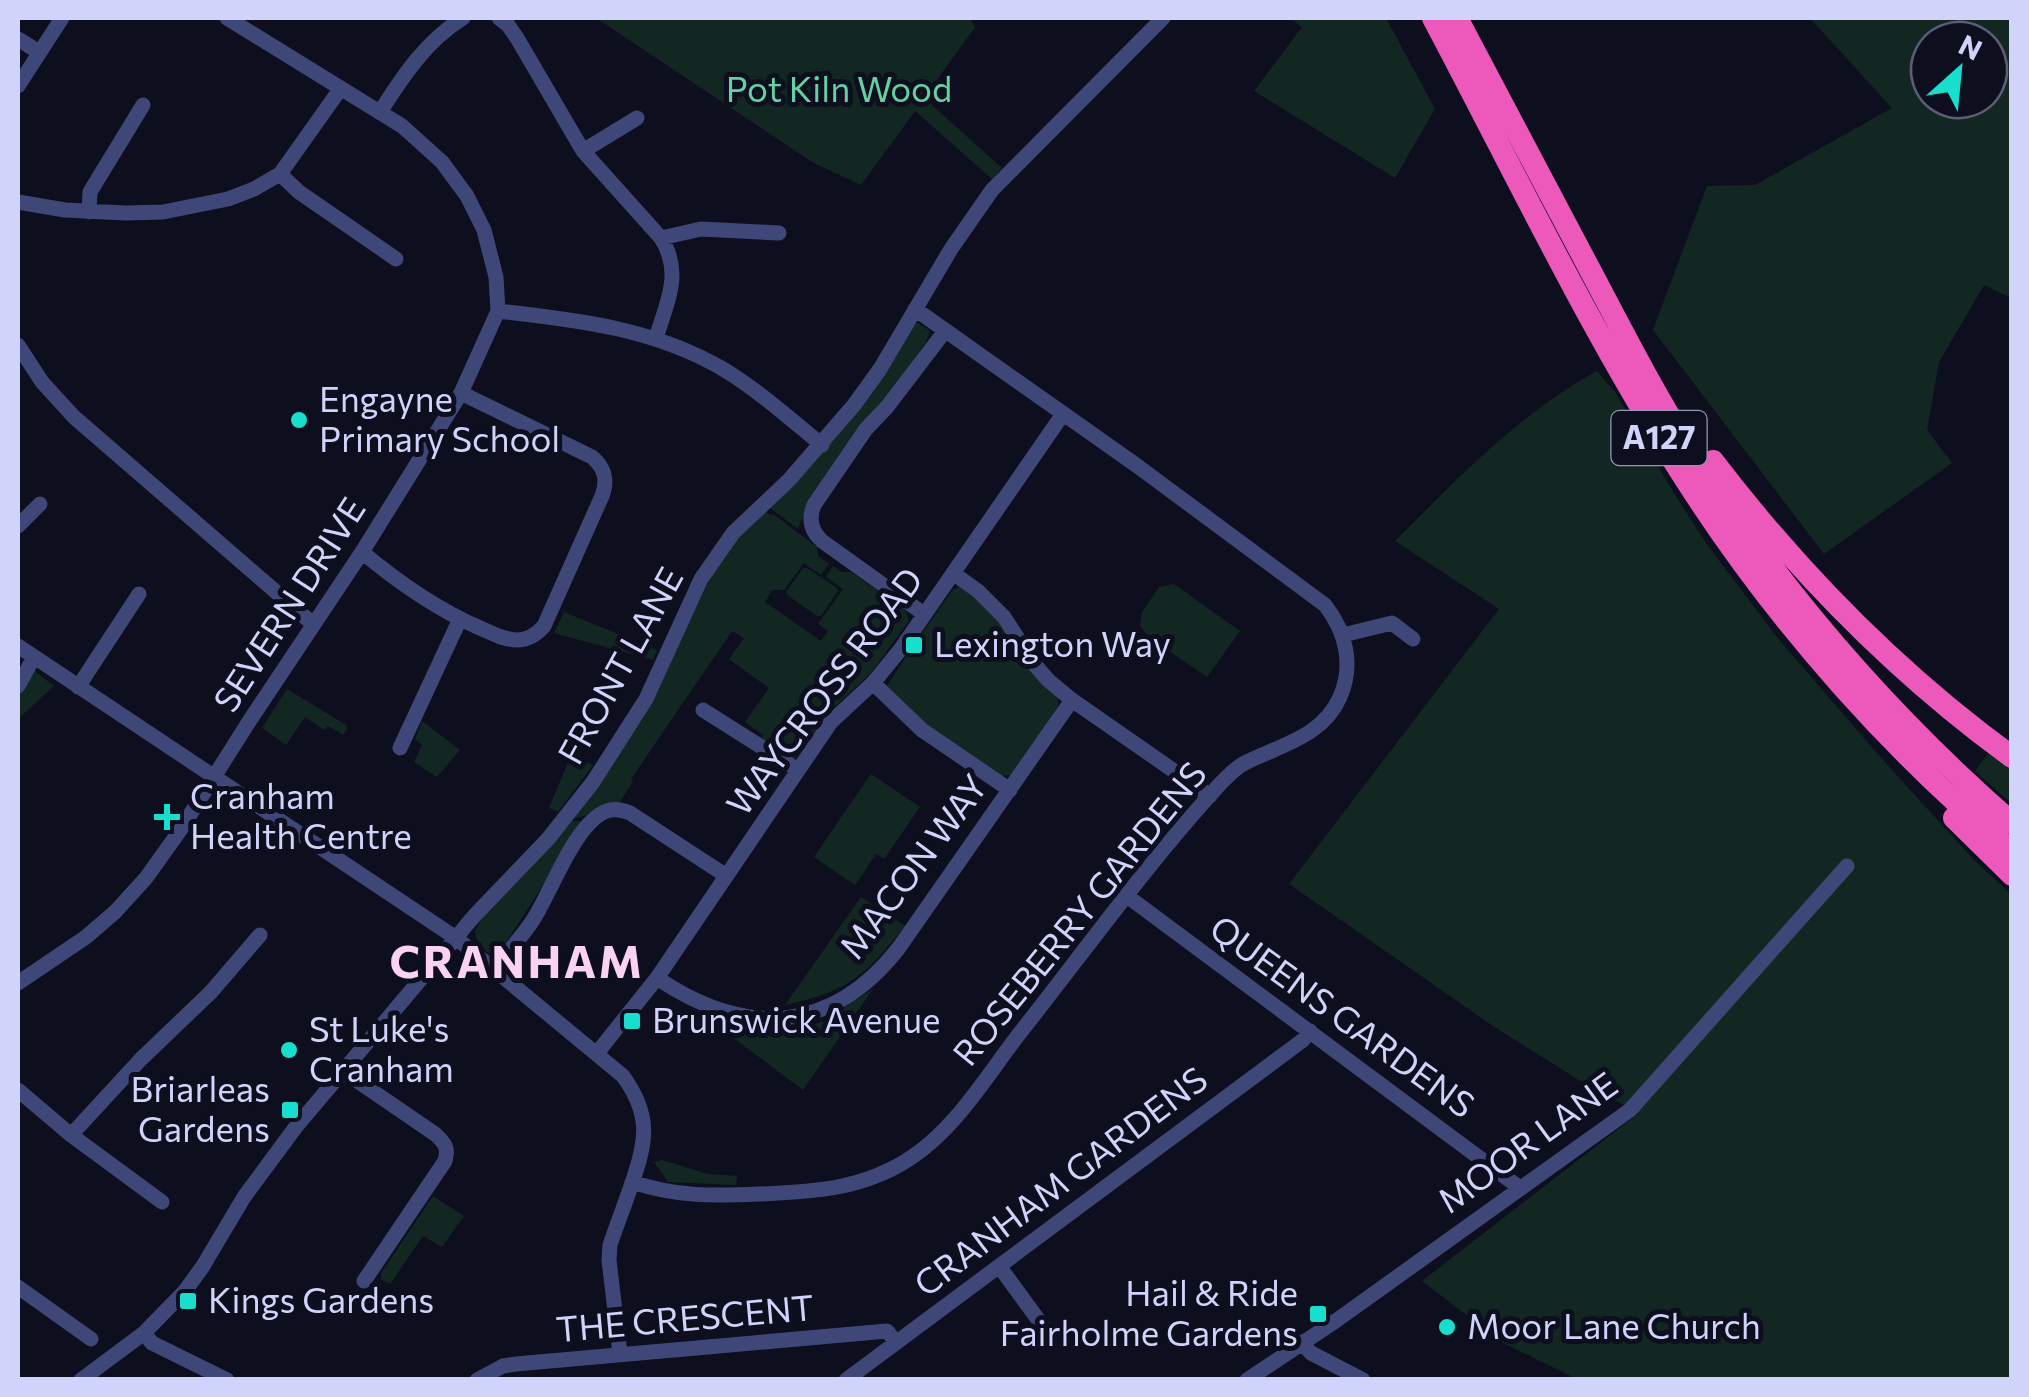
<svg xmlns="http://www.w3.org/2000/svg" width="2029" height="1397" font-family="Commissioner,sans-serif">
  <style>
    .green { fill: #122722; fill-rule: evenodd }
    .lines { fill: none; stroke-linecap: round; stroke-linejoin: round }
    .minor { stroke: #3e4778; stroke-width: 15 }
    .highway { stroke: #ed58bb; stroke-width: 22 }
    .poi-dot { fill: #18decd; stroke: #0e0f1e; stroke-width: 4 }
    .labels { text-anchor: middle; stroke-width: 10; stroke-linejoin: round; paint-order: stroke }
    .shield { fill: #0e0f1e; stroke: #9698b8; stroke-width: 2.5 }
    .shield-label { font-size: 32px; font-weight: bold; fill: #d0d3fa }
    .park-label { font-size: 35px; fill: #65d1a2; stroke: #0e0f1e }
    .poi-label { font-size: 35px; fill: #d0d3fa; stroke: #0e0f1e; text-anchor: start }
    .street-label { font-size: 35px; fill: #d0d3fa; stroke: #0e0f1e }
    .district-label { font-size: 45px; font-weight: bold; letter-spacing: 2.5px; fill: #fad2f3; stroke: #0e0f1e }
  </style>
  <rect width="100%" height="100%" fill="#0e0f1e"/>
  <path class="green" d="M 596,18 L 969,18 L 975,27 L 924,98 L 1002,168 L 992,179 L 915,111 L 861,185 L 812,162 Z
    M 1290,18 L 1386,18 L 1435,109 L 1395,178 L 1254,91 L 1302,27 Z
    M 1810,18 L 2012,18 L 2011,298 L 1984,285 L 1939,362 L 1927,430 L 1952,463 L 1824,554 L 1653,330 L 1707,186 L 1755,185 L 1892,108 ZM 1929,40 L 1989,40 L 1989,100 L 1929,100 Z
    M 918,323 L 929,330 L 929,335 L 926,342 L 883,403 L 862,422 L 811,498 L 798,529 L 769,507 L 913,324 Z
    M 1597,371 L 1615,392 L 1675,495 L 1708,546 L 1780,641 L 1890,768 L 1975,861 L 2011,894 L 2011,1379 L 1577,1379 L 1503,1343 L 1422,1281 L 1639,1113 L 1590,1087 L 1493,1026 L 1289,884 L 1499,609 L 1395,541 C 1458,478 1519,414 1597,371 Z
    M 766,511 L 770,515 L 773,514 L 817,547 L 818,556 L 829,564 L 821,575 L 804,563 L 784,590 L 772,590 L 765,602 L 821,641 L 828,631 L 818,624 L 843,589 L 826,577 L 833,566 L 841,572 L 851,572 L 906,611 L 909,621 L 870,674 L 831,710 L 795,758 L 790,761 L 759,741 L 763,735 L 745,722 L 769,688 L 729,659 L 744,638 L 732,631 L 631,779 L 633,782 L 619,803 C 598,803 591,818 572,818 L 649,705 L 712,575 L 738,538 Z
    M 803,568 L 807,568 L 837,588 L 838,591 L 821,616 L 817,616 L 787,595 L 786,592 Z
    M 1174,584 L 1240,631 L 1207,677 L 1149,637 L 1140,626 L 1142,612 L 1159,587 Z
    M 960,586 L 991,610 L 1058,697 L 1058,710 L 1011,775 L 1002,776 L 996,773 L 924,725 L 889,691 L 887,686 L 911,649 L 915,651 L 923,639 L 920,636 L 952,591 Z
    M 564,612 L 657,650 L 653,660 L 554,633 Z
    M 32,669 L 54,686 L 18,719 L 18,696 Z
    M 287,689 L 346,725 L 347,729 L 343,735 L 328,726 L 324,730 L 305,717 L 286,745 L 262,728 Z
    M 422,721 L 460,750 L 437,777 L 414,762 L 422,745 L 415,739 Z
    M 1990,751 L 2011,769 L 2011,803 L 1975,771 Z
    M 571,755 L 593,765 L 558,812 L 549,808 Z
    M 871,774 L 920,807 L 884,859 L 876,854 L 855,885 L 814,857 Z
    M 572,821 L 585,821 L 501,950 L 488,953 L 478,943 L 475,932 L 481,918 L 528,871 Z
    M 861,897 L 905,926 C 864,976 850,991 785,1005 Z
    M 873,989 L 803,1090 L 696,1010 L 741,1024 L 763,1027 L 769,1031 L 783,1030 L 819,1023 L 840,1015 L 846,1006 Z
    M 662,1160 L 708,1174 L 737,1176 L 736,1185 L 668,1182 L 654,1162 Z
    M 433,1196 L 464,1216 L 442,1247 L 423,1236 L 390,1284 L 381,1279 L 381,1273 Z"/>
  <g class="lines">
    <path class="minor" d="M 499,18 L 508,25 L 517,38 L 583,151 L 661,238 C 683,273 667,302 656,338
      M 18,39 L 39,52
      M 18,86 L 62,18
      M 380,112 C 403,76 426,41 463,18
      M 583,151 L 637,118
      M 280,174 L 299,192 L 396,259
      M 18,202 L 65,210 L 126,213 L 163,212 L 228,199 L 254,189 L 280,174 L 341,88
      M 89,212 L 90,192 L 143,105
      M 661,238 L 701,229 L 779,233
      M 498,311 C 577,320 653,328 723,369 C 758,390 790,419 822,445
      M 18,345 L 42,382 L 74,417 L 313,624
      M 18,526 L 40,504
      M 362,552 C 399,583 436,609 480,628 C 492,633 504,640 517,640 C 528,640 537,634 544,626 L 602,496 C 608,480 605,468 592,457 L 461,393
      M 953,573 L 978,591 L 1004,617 L 1035,665 L 1048,680 L 1072,700 L 1210,796
      M 924,614 L 822,541 C 811,531 808,519 814,505 L 866,429 L 887,407 L 945,331
      M 1343,635 L 1392,623 L 1413,639
      M 18,646 L 456,938 L 623,1076 C 651,1115 647,1140 632,1183 C 625,1204 617,1224 610,1245 L 609,1260 L 620,1354
      M 873,683 L 922,730 L 1010,790
      M 18,686 L 34,657
      M 78,687 L 139,594
      M 703,710 L 798,770
      M 400,748 L 460,619
      M 1127,896 L 1520,1188
      M 494,969 C 507,953 522,937 533,920 C 551,893 575,822 607,811 C 615,808 622,810 630,813 L 725,875
      M 657,978 C 744,1037 830,1035 898,949 L 1072,700
      M 18,983 L 86,937 L 115,912 L 146,878 L 181,829 L 250,720 L 362,552 L 461,393 L 498,311 L 496,277 L 484,230 L 467,196 L 442,162 L 402,126 L 227,18
      M 597,1053 L 657,978 L 831,722 L 873,683 L 900,650 L 1063,414
      M 343,1071 L 435,1134 C 445,1143 449,1148 445,1161 L 364,1281
      M 18,1090 L 71,1135 L 162,1202
      M 71,1135 L 141,1059 L 211,992 L 260,935
      M 632,1182 C 677,1197 713,1196 759,1194 C 814,1192 865,1189 912,1157 C 955,1128 985,1079 1016,1038 C 1080,957 1141,872 1210,795 C 1219,785 1231,771 1243,764 C 1279,745 1322,738 1340,697 C 1354,665 1346,632 1325,605 L 1136,465 L 915,309
      M 999,1266 L 1045,1329
      M 18,1287 L 91,1339
      M 144,1333 L 152,1343 L 227,1380
      M 1301,1342 L 1311,1353 L 1363,1380
      M 81,1380 L 144,1333 L 185,1291 L 203,1266 L 244,1197 L 295,1128 L 475,915 L 548,839 L 593,782 L 646,699 L 701,579 L 733,533 L 789,480 L 854,405 L 880,369 L 951,249 L 992,190 L 1163,18
      M 477,1380 L 503,1366 L 516,1364 L 887,1331 L 896,1342
      M 846,1380 L 1303,1040 L 1310,1031
      M 1247,1380 L 1337,1320 L 1630,1110 L 1847,866"/>
    <path class="highway" d="M 1433,18 C 1519,180 1598,348 1700,502 C 1784,629 1894,753 2012,851
      M 1457,18 C 1501,100 1544,183 1588,266 C 1621,328 1653,392 1691,451 C 1780,590 1888,715 2012,823
      M 1713,461 C 1798,572 1898,674 2012,757
      M 1954,818 L 2012,875"/>
  </g>
  <g class="poi-dot">
    <circle cx="299" cy="420" r="10"/>
    <rect x="904" y="635" width="20" height="20" rx="5"/>
    <path d="M162 802h10v10h10v10h-10v10h-10v-10h-10v-10h10z"/>
    <rect x="622" y="1011" width="20" height="20" rx="5"/>
    <circle cx="289" cy="1050" r="10"/>
    <rect x="280" y="1100" width="20" height="20" rx="5"/>
    <rect x="178" y="1291" width="20" height="20" rx="5"/>
    <rect x="1308" y="1304" width="20" height="20" rx="5"/>
    <circle cx="1447" cy="1327" r="10"/>
  </g>
  <g class="labels">
    <rect class="shield" x="1611.5" y="411" width="95" height="54" rx="8"/>
    <g class="shield-label">
      <text x="1659" y="449">A127</text>
    </g>
    <g class="park-label">
      <text x="839" y="102">Pot Kiln Wood</text>
    </g>
    <g class="poi-label">
      <text x="319" y="412">Engayne<tspan x="319" dy="40">Primary School</tspan></text>
      <text x="934" y="657">Lexington Way</text>
      <text x="190" y="809">Cranham<tspan x="190" dy="40">Health Centre</tspan></text>
      <text x="652" y="1033">Brunswick Avenue</text>
      <text x="309" y="1042">St Luke's<tspan x="309" dy="40">Cranham</tspan></text>
      <text x="270" y="1102" text-anchor="end">Briarleas<tspan x="270" dy="40">Gardens</tspan></text>
      <text x="1298" y="1306" text-anchor="end">Hail &amp; Ride<tspan x="1298" dy="40">Fairholme Gardens</tspan></text>
      <text x="208" y="1313">Kings Gardens</text>
      <text x="1467" y="1339">Moor Lane Church</text>
    </g>
    <g class="street-label">
      <text transform="translate(290 605) rotate(-57)" y="12">SEVERN DRIVE</text>
      <text transform="translate(621 666) rotate(-61)" y="12">FRONT LANE</text>
      <text transform="translate(825 692) rotate(-53)" y="12">WAYCROSS ROAD</text>
      <text transform="translate(914 867) rotate(-53)" y="12">MACON WAY</text>
      <text transform="translate(1080 914) rotate(-51)" y="12">ROSEBERRY GARDENS</text>
      <text transform="translate(1342 1017) rotate(36)" y="12">QUEENS GARDENS</text>
      <text transform="translate(1528 1143) rotate(-36)" y="12">MOOR LANE</text>
      <text transform="translate(1061 1182) rotate(-37)" y="12">CRANHAM GARDENS</text>
      <text transform="translate(685 1319) rotate(-5)" y="12">THE CRESCENT</text>
    </g>
    <g class="district-label">
      <text x="517" y="978">CRANHAM</text>
    </g>
  </g>
  <rect width="2029" height="1397" fill="none" stroke="#d0d3fa" stroke-width="40"/>
  <g transform="translate(1959 70) rotate(27)"><circle r="48" fill="#0e0f1e" stroke="#5c5d76" stroke-width="2.5"/>
  <path d="M0-8L18 38L0 25L-18 38Z" fill="#18decd"/>
  <text y="-15" font-size="28" font-weight="bold" text-anchor="middle" fill="#d0d3fa">N</text>
  </g>
</svg>
